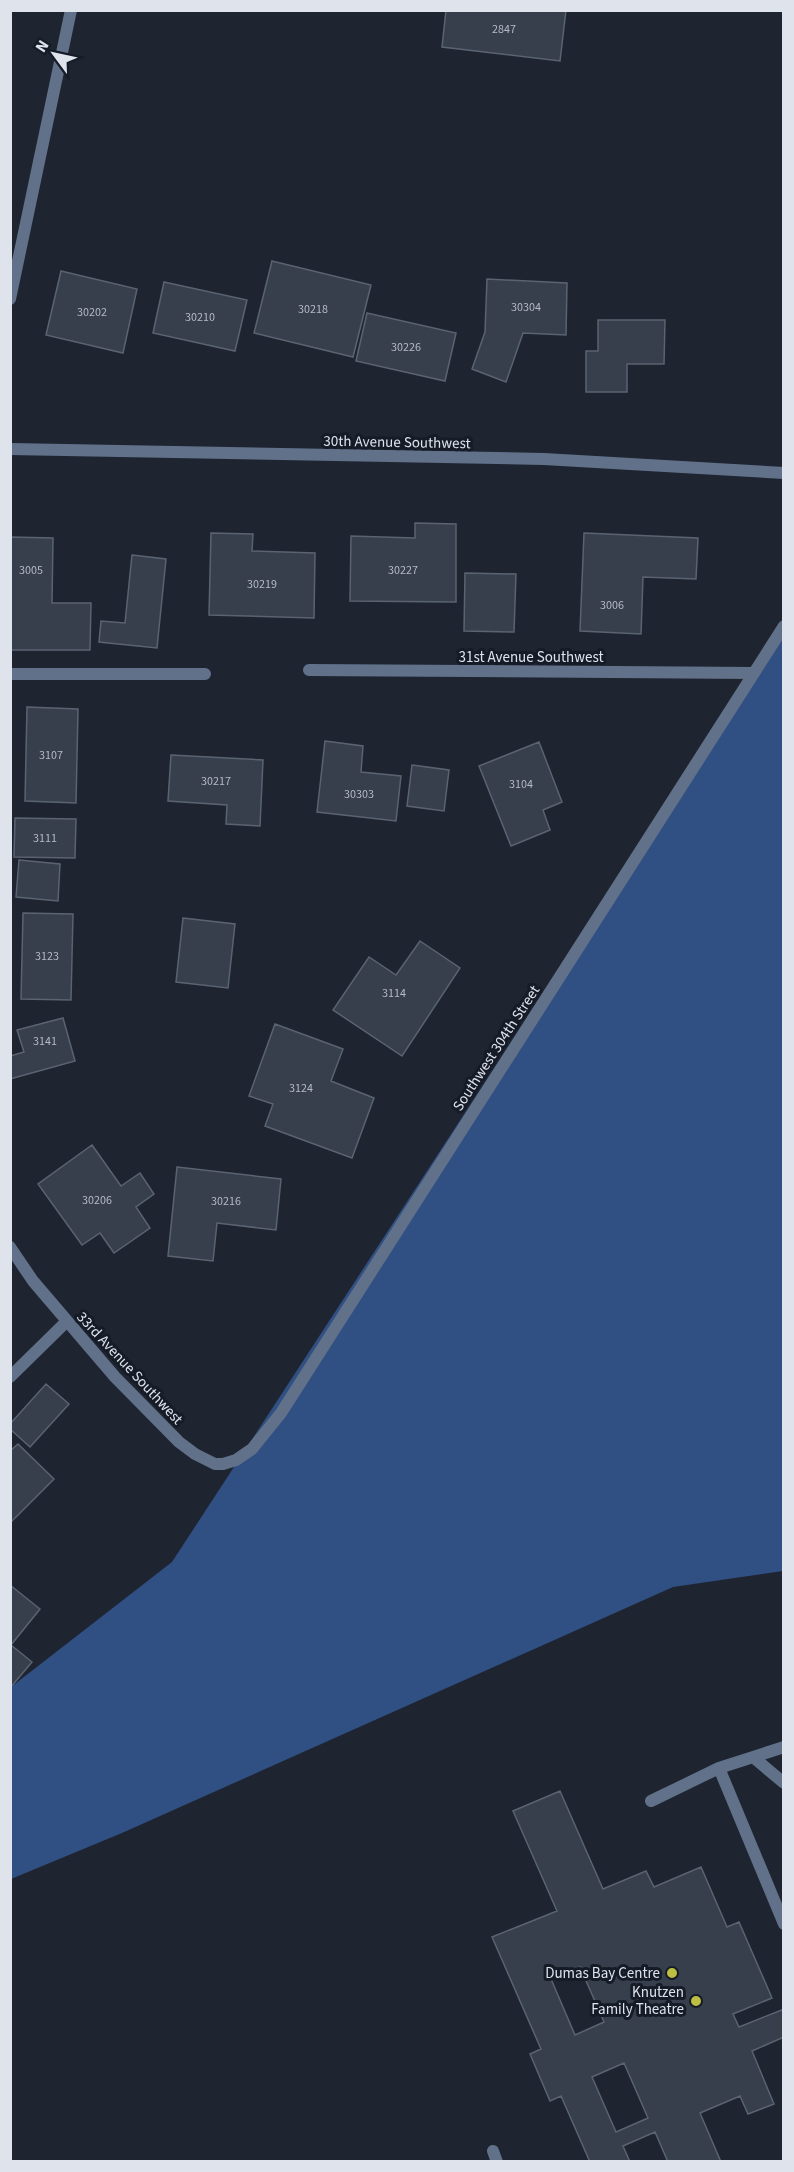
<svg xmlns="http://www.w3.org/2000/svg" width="794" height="2172" font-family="'Source Sans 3',sans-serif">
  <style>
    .forest { fill: #304f83 }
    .building { fill: #373f4c; stroke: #5b6371; stroke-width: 1.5; fill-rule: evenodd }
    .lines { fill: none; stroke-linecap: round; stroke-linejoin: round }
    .service { stroke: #62718a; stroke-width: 12 }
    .minor { stroke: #62718a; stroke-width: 12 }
    .poi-dot { fill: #bdbf43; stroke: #151c27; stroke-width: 2 }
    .labels { text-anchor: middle; stroke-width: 6; stroke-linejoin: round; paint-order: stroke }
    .number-label { font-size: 12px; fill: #b4bac4 }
    .street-label { font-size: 15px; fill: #dee3ec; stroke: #151c27 }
    .poi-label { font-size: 15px; fill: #dee3ec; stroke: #151c27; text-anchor: end }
  </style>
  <rect width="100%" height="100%" fill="#1e2531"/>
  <path class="forest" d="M 783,625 L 783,1571 L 673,1587 L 122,1833 L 11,1879 L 11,1687 L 172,1562 Z"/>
  <path class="building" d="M 446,10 L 566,10 L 560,61 L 442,47 Z
    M 272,261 L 371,285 L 353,357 L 254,333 Z
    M 61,271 L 137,289 L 123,353 L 46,335 Z
    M 487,279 L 567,283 L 566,335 L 523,333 L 506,382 L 472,369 L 485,332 Z
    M 164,282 L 247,300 L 235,351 L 153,333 Z
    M 367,313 L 456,333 L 445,381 L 356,361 Z
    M 598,320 L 665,320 L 664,364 L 627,364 L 627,392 L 586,392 L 586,351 L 598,351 Z
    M 415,523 L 456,524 L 456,602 L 350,601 L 351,536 L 415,538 Z
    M 211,533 L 253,534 L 252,551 L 315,553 L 314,618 L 209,615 Z
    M 584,533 L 698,538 L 696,579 L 643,577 L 641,634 L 580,631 Z
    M 10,537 L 53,538 L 52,603 L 91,603 L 90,650 L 10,650 Z
    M 132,555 L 166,559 L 157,648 L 99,642 L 101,621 L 125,623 Z
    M 465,573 L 516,574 L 514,632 L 464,631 Z
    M 27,707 L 78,709 L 76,803 L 25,801 Z
    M 325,741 L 363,746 L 361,772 L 401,776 L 396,821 L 317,812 Z
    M 539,742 L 562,802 L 543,810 L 550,830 L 511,846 L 479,766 Z
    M 171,755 L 263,760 L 260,826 L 226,824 L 227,805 L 168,801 Z
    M 412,765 L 449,770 L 444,811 L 407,806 Z
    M 15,818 L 76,819 L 75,858 L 14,857 Z
    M 19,860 L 60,864 L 58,901 L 16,897 Z
    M 23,913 L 73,914 L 71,1000 L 21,999 Z
    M 183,918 L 235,924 L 228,988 L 176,982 Z
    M 420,941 L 460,968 L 402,1056 L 333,1010 L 369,957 L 396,975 Z
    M 63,1018 L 75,1061 L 10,1079 L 10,1056 L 24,1052 L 17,1030 Z
    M 275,1024 L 343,1049 L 331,1081 L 374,1098 L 352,1158 L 265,1126 L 273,1104 L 249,1096 Z
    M 92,1145 L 121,1186 L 140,1173 L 154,1194 L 136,1207 L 150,1228 L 114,1253 L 100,1233 L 82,1245 L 38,1184 Z
    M 177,1167 L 281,1179 L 276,1230 L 217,1223 L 213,1261 L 168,1256 Z
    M 46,1384 L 69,1404 L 30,1447 L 10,1429 L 10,1424 Z
    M 18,1444 L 54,1479 L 10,1523 L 10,1451 Z
    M 10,1585 L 40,1609 L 11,1645 L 32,1662 L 10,1688 Z
    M 560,1791 L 603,1889 L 646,1871 L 654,1887 L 701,1867 L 727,1927 L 739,1922 L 772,1998 L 733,2014 L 739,2027 L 784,2009 L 784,2037 L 752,2051 L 774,2104 L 748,2114 L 740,2096 L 700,2113 L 721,2162 L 668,2162 L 655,2132 L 623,2146 L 630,2162 L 590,2162 L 561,2096 L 550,2101 L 530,2054 L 541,2049 L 492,1937 L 557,1911 L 513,1811 ZM 580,1967 L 604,2022 L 575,2035 L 551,1979 ZM 624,2063 L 648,2118 L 616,2132 L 592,2077 Z"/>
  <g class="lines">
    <path class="service" d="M 10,1377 L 66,1322
      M 784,1747 L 719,1768 L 784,1924
      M 753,1757 L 784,1783
      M 651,1801 L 719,1768
      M 493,2151 L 497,2162"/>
    <path class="minor" d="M 10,299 L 71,10
      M 10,449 L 544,459 L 784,473
      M 309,670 L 753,673
      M 10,674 L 205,674
      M 10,1247 L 33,1281 L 115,1377 L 179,1442 L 195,1454 L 215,1464 L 223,1464 L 236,1460 L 252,1449 L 281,1413 L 784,626"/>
  </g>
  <g class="poi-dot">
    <circle cx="672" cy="1973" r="6"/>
    <circle cx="696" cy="2001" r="6"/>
  </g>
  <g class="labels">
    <g class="number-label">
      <text x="504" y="33">2847</text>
      <text x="526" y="311">30304</text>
      <text x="313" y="313">30218</text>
      <text x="92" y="316">30202</text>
      <text x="200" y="321">30210</text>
      <text x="406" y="351">30226</text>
      <text x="31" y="574">3005</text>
      <text x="403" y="574">30227</text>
      <text x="262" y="588">30219</text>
      <text x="612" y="609">3006</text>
      <text x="51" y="759">3107</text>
      <text x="216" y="785">30217</text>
      <text x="521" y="788">3104</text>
      <text x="359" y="798">30303</text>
      <text x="45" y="842">3111</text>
      <text x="47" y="960">3123</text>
      <text x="394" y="997">3114</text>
      <text x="45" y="1045">3141</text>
      <text x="301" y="1092">3124</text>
      <text x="97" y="1204">30206</text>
      <text x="226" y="1205">30216</text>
    </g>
    <g class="street-label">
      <text transform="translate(397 442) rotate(1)" y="5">30th Avenue Southwest</text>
      <text x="531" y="662">31st Avenue Southwest</text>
      <text transform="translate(496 1048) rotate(-57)" y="5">Southwest 304th Street</text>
      <text transform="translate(130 1368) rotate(47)" y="5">33rd Avenue Southwest</text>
    </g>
    <g class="poi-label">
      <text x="660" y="1978">Dumas Bay Centre</text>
      <text x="684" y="1997">Knutzen<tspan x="684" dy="17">Family Theatre</tspan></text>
    </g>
  </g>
  <rect width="794" height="2172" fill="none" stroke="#dee3ec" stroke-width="24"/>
  <g transform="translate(54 54) rotate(303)" stroke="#151c27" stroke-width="4.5" paint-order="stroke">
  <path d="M0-4.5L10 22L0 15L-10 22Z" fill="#dee3ec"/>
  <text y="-9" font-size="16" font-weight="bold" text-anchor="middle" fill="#dee3ec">N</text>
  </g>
</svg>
